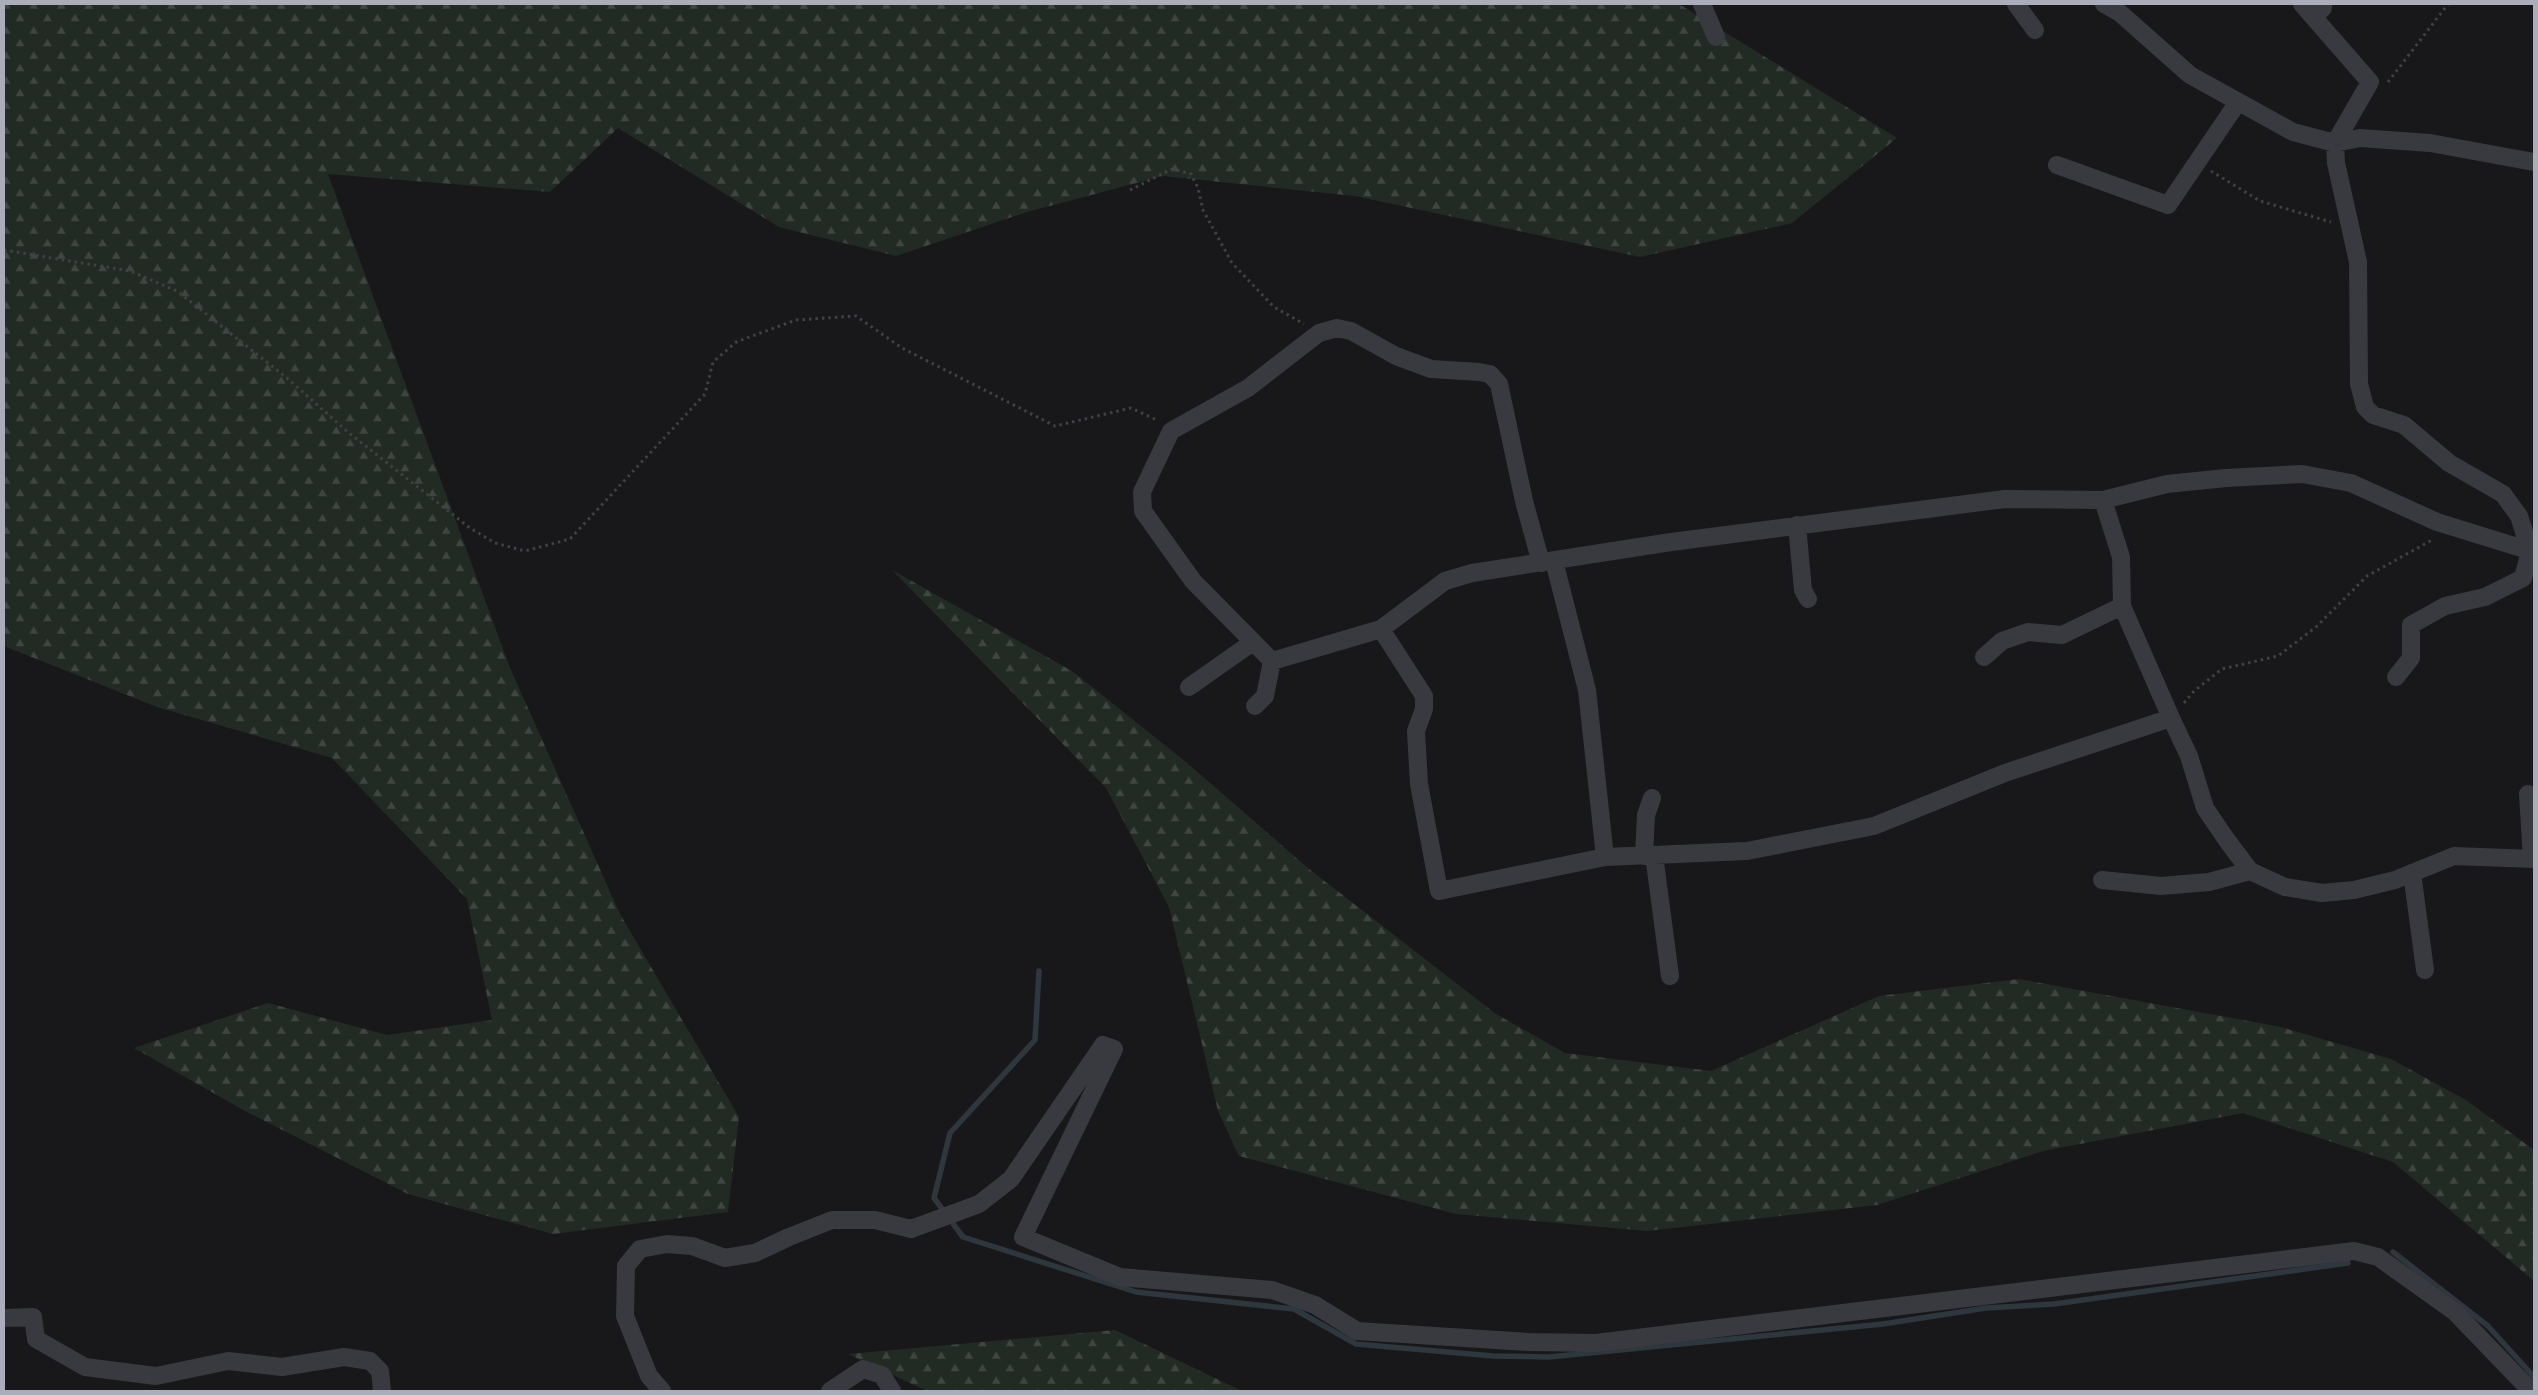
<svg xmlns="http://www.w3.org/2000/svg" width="2538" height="1395" font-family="'DM Sans',sans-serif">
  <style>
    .forest { fill: url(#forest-firs) }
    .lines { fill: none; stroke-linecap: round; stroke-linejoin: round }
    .stream { stroke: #2e363e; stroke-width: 5.5 }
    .path { stroke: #3f4146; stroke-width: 3; stroke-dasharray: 2.5 4; stroke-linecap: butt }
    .street { stroke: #393a3f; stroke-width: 18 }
  </style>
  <defs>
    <pattern id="forest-firs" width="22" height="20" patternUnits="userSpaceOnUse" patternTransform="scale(1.25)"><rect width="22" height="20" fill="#222a24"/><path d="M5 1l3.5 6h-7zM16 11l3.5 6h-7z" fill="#3f4642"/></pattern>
  </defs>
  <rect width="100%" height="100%" fill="#18181a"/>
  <path class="forest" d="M 4,4 L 1679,4 L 1897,138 L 1792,223 L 1640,257 L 1355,196 L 1163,176 L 1027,212 L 896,256 L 779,227 L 618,128 L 550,192 L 328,174 L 510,668 L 620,914 L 739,1117 L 728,1212 L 553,1234 L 408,1194 L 245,1111 L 134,1048 L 268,1003 L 387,1035 L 492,1020 L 467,899 L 332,758 L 157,707 L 4,646 Z
    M 892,570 L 1072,671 L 1186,762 L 1309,869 L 1496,1014 L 1565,1053 L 1711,1071 L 1879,996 L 2019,979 L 2281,1027 L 2391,1059 L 2466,1100 L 2534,1150 L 2534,1281 L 2393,1162 L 2243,1113 L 2043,1151 L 1877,1205 L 1647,1231 L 1456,1214 L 1239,1156 L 1218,1111 L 1169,907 L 1106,788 Z
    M 1115,1330 L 1242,1391 L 927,1391 L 848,1354 Z"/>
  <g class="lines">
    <path class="stream" d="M 1039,971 L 1035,1040 L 950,1133 L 934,1198 L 963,1237 L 1136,1292 L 1294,1309 L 1356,1344 L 1493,1356 L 1549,1357 L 1883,1324 L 1986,1308 L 2054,1304 L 2348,1263
      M 2393,1252 L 2488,1326 L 2534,1377"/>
    <path class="path" d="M 2388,82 L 2448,4
      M 2211,171 L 2260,201 L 2331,222
      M 1130,190 L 1172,169 L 1191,174 L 1198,188 L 1203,210 L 1232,263 L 1274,307 L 1304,324
      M 4,250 L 130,271 L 177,291 L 287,378 L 349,433 L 470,528 L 495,543 L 525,551 L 570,539 L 705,394 L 713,362 L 736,342 L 796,320 L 856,316 L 902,348 L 1055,426 L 1131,408 L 1157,420
      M 2184,703 L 2194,691 L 2222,669 L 2278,656 L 2316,627 L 2367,576 L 2432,540"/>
    <path class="street" d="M 1702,4 L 1716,37
      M 2016,4 L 2035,30
      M 2104,4 L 2120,13 L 2190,75 L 2293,132 L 2335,143 L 2360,138 L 2430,143 L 2534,162
      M 2302,4 L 2370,82 L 2335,143 L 2336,163 L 2358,262 L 2359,384 L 2365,407 L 2373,415 L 2404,425 L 2449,463 L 2503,494 L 2519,516 L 2530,551 L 2523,578 L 2485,597 L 2445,606 L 2411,625 L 2411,658 L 2396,677
      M 2314,17 L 2323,8 L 2323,4
      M 2057,165 L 2168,205 L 2238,102
      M 2103,500 L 2121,557 L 2122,606 L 2171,718 L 2189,756 L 2205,808 L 2226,839 L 2250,871 L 2285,887 L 2322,893 L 2354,890 L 2395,880 L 2454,856 L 2534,859
      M 1797,525 L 1803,590 L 1808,599
      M 1554,561 L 1587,690 L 1605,857
      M 1381,629 L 1272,661 L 1193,581 L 1143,511 L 1142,492 L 1171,431 L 1248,388 L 1319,333 L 1337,328 L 1351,331 L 1396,356 L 1431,369 L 1479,372 L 1490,374 L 1499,384 L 1524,501 L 1541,563
      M 1984,657 L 2002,641 L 2028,632 L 2062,635 L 2122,606
      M 1189,687 L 1253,642
      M 1255,706 L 1265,696 L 1272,661
      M 2171,718 L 2005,773 L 1874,826 L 1747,851 L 1605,857 L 1439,891 L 1419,784 L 1416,731 L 1424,709 L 1424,696 L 1381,629 L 1445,581 L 1472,573 L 1671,542 L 2005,499 L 2103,500 L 2167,484 L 2226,478 L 2302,474 L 2351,483 L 2437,522 L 2534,552
      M 2528,794 L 2532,859
      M 1654,855 L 1670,976
      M 1644,856 L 1646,815 L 1652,798
      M 2412,873 L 2425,970
      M 2102,880 L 2161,886 L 2209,882 L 2250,871
      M 4,1318 L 33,1317 L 36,1339 L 85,1367 L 156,1376 L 228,1361 L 282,1367 L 344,1357 L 370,1361 L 380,1371 L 382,1391
      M 662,1391 L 649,1376 L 625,1316 L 626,1266 L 640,1249 L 667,1244 L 692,1246 L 725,1258 L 755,1253 L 789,1237 L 832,1220 L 875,1220 L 911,1229 L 979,1204 L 1011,1179 L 1103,1045 L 1114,1049 L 1023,1237 L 1120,1277 L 1272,1290 L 1315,1305 L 1357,1331 L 1528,1342 L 1596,1343 L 2354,1251 L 2378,1257 L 2455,1312 L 2531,1391
      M 830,1391 L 863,1369 L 882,1375 L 892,1391"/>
  </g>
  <rect width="2538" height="1395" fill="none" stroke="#abaeba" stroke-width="10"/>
</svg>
